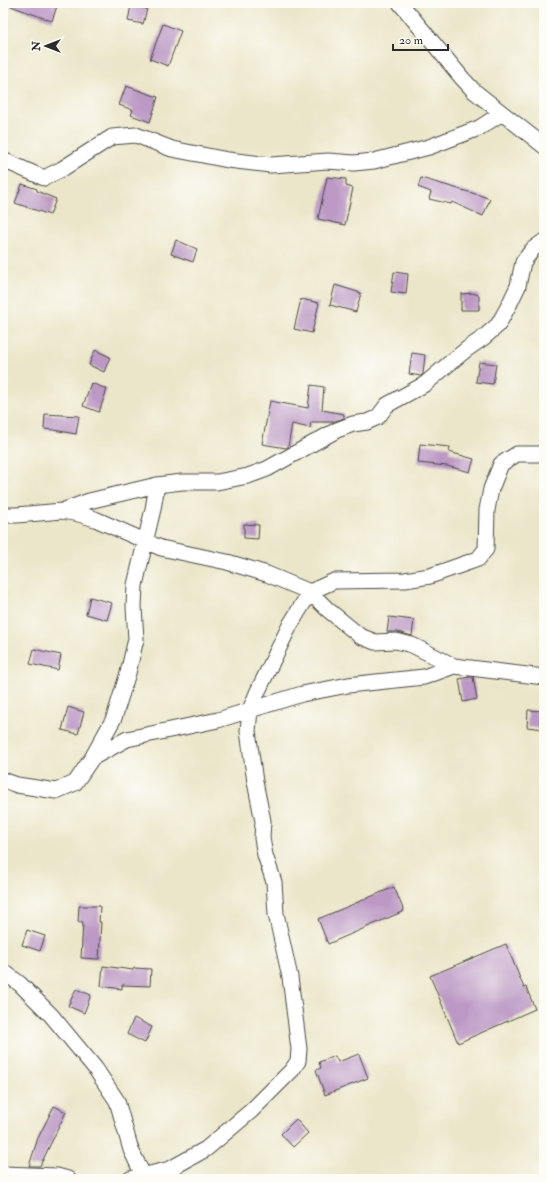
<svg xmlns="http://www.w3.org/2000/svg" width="547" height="1182" font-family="'IM FELL Double Pica',serif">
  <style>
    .building { fill: #bc99c5 }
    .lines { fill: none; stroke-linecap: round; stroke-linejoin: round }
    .street-casing { stroke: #484743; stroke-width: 17 }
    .street { stroke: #fff; stroke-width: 15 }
  </style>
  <rect width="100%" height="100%" fill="#fdfcf7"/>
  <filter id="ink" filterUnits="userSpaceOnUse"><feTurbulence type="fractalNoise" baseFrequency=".025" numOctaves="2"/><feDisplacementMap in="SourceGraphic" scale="8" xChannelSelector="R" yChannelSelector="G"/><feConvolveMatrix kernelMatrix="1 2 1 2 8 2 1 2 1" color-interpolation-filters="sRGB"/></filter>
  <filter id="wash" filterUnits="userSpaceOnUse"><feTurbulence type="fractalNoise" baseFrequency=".012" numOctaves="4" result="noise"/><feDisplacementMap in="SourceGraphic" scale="16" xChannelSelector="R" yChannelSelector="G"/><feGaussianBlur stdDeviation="0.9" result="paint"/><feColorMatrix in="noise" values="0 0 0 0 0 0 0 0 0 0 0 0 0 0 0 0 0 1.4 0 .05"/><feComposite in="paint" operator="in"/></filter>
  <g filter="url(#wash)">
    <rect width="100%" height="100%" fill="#ebe6c9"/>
    <g id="blocks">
      <path class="building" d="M 8,3 L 58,3 L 52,21 L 8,5 Z
        M 131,5 L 147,9 L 143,24 L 128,21 Z
        M 163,24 L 181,31 L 168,66 L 150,59 Z
        M 126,86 L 158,97 L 150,122 L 131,115 L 133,110 L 119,105 Z
        M 327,177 L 346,179 L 346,186 L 353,188 L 345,225 L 318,219 Z
        M 421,178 L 479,195 L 490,199 L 483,216 L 452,202 L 451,204 L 429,199 L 431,192 L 418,187 Z
        M 22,184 L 37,189 L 37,191 L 56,199 L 50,215 L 15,203 Z
        M 176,240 L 197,249 L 193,262 L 171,254 Z
        M 394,272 L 408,274 L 406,294 L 391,292 Z
        M 335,285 L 361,293 L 356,312 L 330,305 Z
        M 472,293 L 479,295 L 479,310 L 461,310 L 461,294 Z
        M 301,299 L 319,303 L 312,333 L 294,329 Z
        M 95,350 L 110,357 L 104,372 L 89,365 Z
        M 412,353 L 425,355 L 423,374 L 421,376 L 409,374 Z
        M 479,362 L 496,364 L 493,384 L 476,382 Z
        M 91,383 L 107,389 L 99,412 L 83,406 Z
        M 311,385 L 324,387 L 322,410 L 344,414 L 344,418 L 332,422 L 311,422 L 310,428 L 292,424 L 288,447 L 286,448 L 262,444 L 270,401 L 308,408 Z
        M 45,414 L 79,416 L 76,434 L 54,430 L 44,429 Z
        M 420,444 L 450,447 L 449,452 L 474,459 L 470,472 L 447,466 L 418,463 Z
        M 244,524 L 259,525 L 258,539 L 244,538 Z
        M 90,597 L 112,603 L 107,620 L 86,614 Z
        M 389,617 L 414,620 L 412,636 L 398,632 L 387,632 Z
        M 34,649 L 61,655 L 58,670 L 30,664 Z
        M 470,677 L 473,677 L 477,699 L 463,702 L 459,679 Z
        M 68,707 L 84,712 L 78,734 L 62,730 Z
        M 528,710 L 544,711 L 544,729 L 527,727 Z
        M 394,887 L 404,911 L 328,944 L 318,919 Z
        M 79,906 L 100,906 L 99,922 L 101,922 L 99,959 L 81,958 L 83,922 L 78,922 Z
        M 27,930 L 45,936 L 40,951 L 22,945 Z
        M 506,944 L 524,988 L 526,987 L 535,1009 L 458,1043 L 430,976 Z
        M 103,966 L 133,970 L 134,968 L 151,969 L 150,986 L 122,985 L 122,989 L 101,986 Z
        M 76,989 L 91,995 L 84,1013 L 68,1006 Z
        M 134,1018 L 152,1027 L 145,1043 L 127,1034 Z
        M 359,1054 L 368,1078 L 325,1095 L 316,1070 L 321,1068 L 319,1062 L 335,1056 L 338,1062 Z
        M 54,1106 L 66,1112 L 40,1166 L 29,1166 L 38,1138 Z
        M 296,1119 L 308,1133 L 293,1147 L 281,1134 Z"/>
    </g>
  </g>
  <g filter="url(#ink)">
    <use href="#blocks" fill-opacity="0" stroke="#484743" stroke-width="1"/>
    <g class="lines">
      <defs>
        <path id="street" d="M 400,3 L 462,78 L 474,91 L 544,146
          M 3,160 L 44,178 L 62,169 L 112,137 L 136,135 L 172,149 L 228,160 L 271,165 L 328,161 L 354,163 L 374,161 L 429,147 L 479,128 L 502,113
          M 62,511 L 79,514 L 95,519 L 161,548 L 227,562 L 267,574 L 310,592 L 327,609 L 360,636 L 375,642 L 396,641 L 412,645 L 454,666
          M 3,515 L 17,515 L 62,511 L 89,501 L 157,485 L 182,482 L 217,482 L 248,476 L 267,469 L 337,430 L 353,424 L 367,422 L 378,417 L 387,405 L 425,384 L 451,362 L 467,349 L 483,338 L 498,325 L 509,305 L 518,286 L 523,262 L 533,249 L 544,241
          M 92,758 L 114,718 L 128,673 L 136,639 L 134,607 L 135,585 L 153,509 L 157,485
          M 3,780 L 17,785 L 56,791 L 75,783 L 92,758 L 127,739 L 218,720 L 302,694 L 348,685 L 424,677 L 454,666 L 544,677
          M 3,971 L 20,984 L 51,1015 L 95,1068 L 117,1101 L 131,1150 L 145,1179
          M 3,1174 L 57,1176 L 68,1179
          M 130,1179 L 170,1169 L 206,1149 L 251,1111 L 292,1070 L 298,1061 L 299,1049 L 290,977 L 276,914 L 274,882 L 265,855 L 262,838 L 263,821 L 255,782 L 248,731 L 250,710 L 257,693 L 290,625 L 310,592 L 334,581 L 405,580 L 430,576 L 478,559 L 486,549 L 487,510 L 491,489 L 501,464 L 517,454 L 544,454"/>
      </defs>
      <use href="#street" class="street-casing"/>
      <use href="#street" class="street"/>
    </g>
  </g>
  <rect width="547" height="1182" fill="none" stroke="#fdfcf7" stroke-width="16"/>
  <g transform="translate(46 46) rotate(270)" stroke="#fdfcf7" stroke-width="3" paint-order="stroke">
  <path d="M0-3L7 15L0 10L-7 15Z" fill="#2b2b2b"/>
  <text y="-6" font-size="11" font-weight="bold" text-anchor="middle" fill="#2b2b2b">N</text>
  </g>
  <path d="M393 44v6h55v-6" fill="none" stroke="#2b2b2b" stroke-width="2"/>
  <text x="399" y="44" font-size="12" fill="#2b2b2b" stroke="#fdfcf7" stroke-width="3" paint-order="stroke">20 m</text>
</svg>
